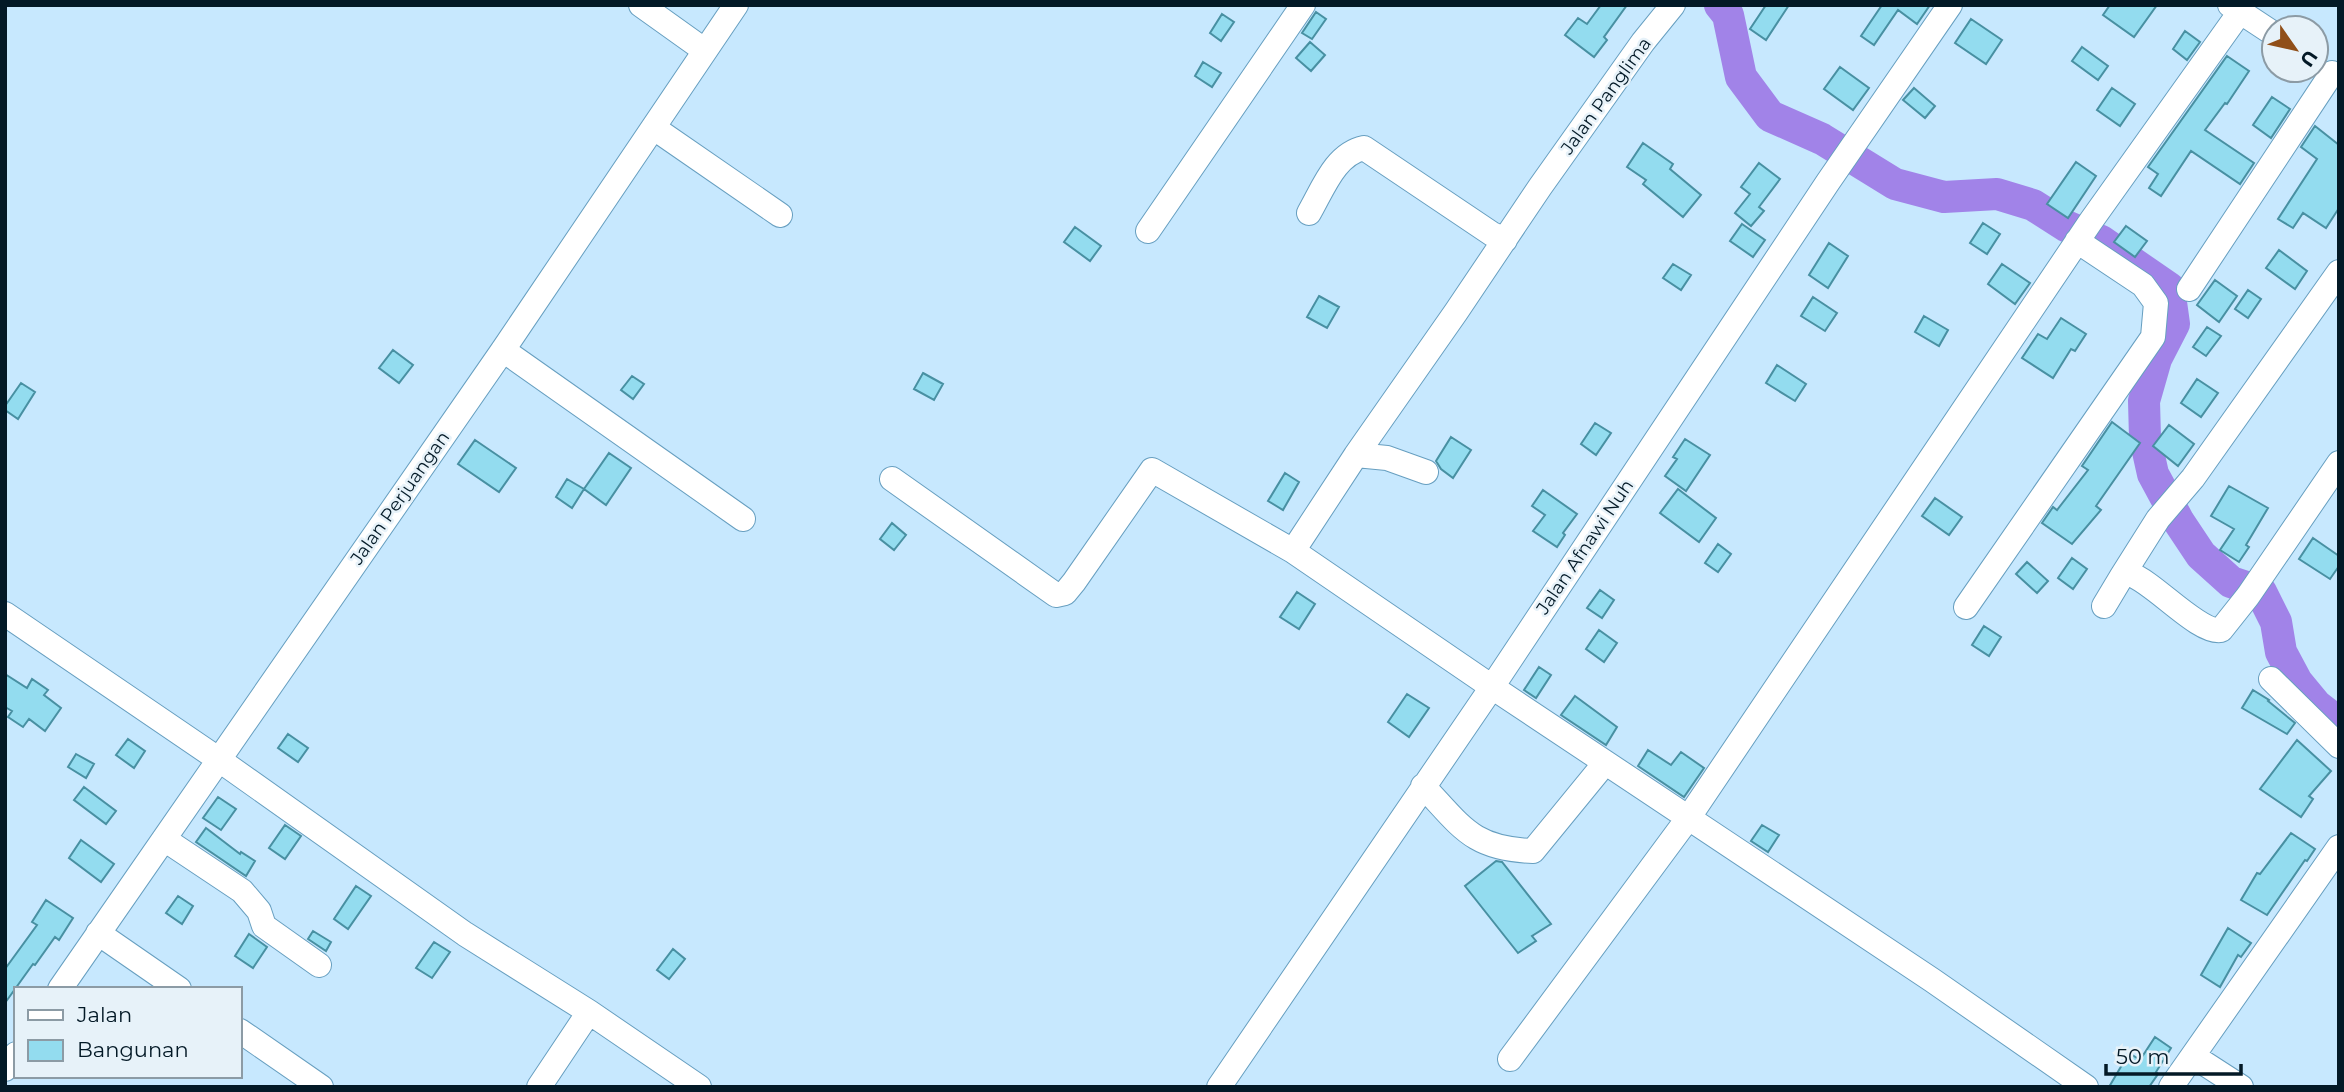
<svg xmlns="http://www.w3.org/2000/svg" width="2344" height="1092" font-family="Montserrat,sans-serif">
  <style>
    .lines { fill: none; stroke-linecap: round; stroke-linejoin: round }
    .river { stroke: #a183e8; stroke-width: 32 }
    .building { fill: #93dcef; stroke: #4890a2; stroke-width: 2 }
    .minor-casing { stroke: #679fc0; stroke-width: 26 }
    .minor { stroke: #fff; stroke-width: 24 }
    .labels { text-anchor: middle; stroke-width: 5; stroke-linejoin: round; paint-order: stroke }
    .street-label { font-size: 18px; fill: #031926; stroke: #e7f2f9 }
  </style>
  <rect width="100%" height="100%" fill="#c7e8fe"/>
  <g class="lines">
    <path class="river" d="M 1720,5 L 1728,15 L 1741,77 L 1770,116 L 1822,139 L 1895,184 L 1944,197 L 1997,194 L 2033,205 L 2066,226 L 2101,241 L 2169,288 L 2174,324 L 2156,359 L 2144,401 L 2145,438 L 2153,474 L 2179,522 L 2201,555 L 2231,582 L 2261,592 L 2276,622 L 2281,652 L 2297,682 L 2316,705 L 2339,723"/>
  </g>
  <path class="building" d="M 1601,5 L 1627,5 L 1604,37 L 1607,40 L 1594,57 L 1565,35 L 1578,18 L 1587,24 Z
    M 1766,5 L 1789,5 L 1766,40 L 1750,29 Z
    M 1882,5 L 1930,5 L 1917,24 L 1898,10 L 1874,45 L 1861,36 Z
    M 2110,5 L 2157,5 L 2134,37 L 2103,15 Z
    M 1316,12 L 1326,19 L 1312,39 L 1302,33 Z
    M 1222,14 L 1234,22 L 1221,41 L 1210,33 Z
    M 1971,19 L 2002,40 L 1986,64 L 1955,43 Z
    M 2185,31 L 2200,42 L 2187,60 L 2173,49 Z
    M 1310,42 L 1325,55 L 1311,71 L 1296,58 Z
    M 2082,47 L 2108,66 L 2098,80 L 2072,61 Z
    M 2227,56 L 2249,71 L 2227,104 L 2225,103 L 2205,130 L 2254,163 L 2240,184 L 2191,151 L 2161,196 L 2149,188 L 2158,174 L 2148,167 Z
    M 1203,62 L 1221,73 L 1212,87 L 1195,76 Z
    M 1840,67 L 1869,88 L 1853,110 L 1824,89 Z
    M 1914,88 L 1935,106 L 1925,118 L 1903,100 Z
    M 2112,88 L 2135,104 L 2120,126 L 2097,110 Z
    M 2272,97 L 2290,109 L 2271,138 L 2253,125 Z
    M 2315,126 L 2339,145 L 2339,208 L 2326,228 L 2303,213 L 2293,228 L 2278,219 L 2317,159 L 2301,147 Z
    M 1643,143 L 1673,164 L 1670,169 L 1701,195 L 1683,217 L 1643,184 L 1646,180 L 1627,167 Z
    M 2076,162 L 2096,176 L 2068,218 L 2047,204 Z
    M 1759,163 L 1780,179 L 1759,207 L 1764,211 L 1751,226 L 1735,213 L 1750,194 L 1741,187 Z
    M 1983,223 L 2000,234 L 1987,254 L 1970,243 Z
    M 1742,224 L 1765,240 L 1753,257 L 1730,241 Z
    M 2126,226 L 2147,241 L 2135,257 L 2114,242 Z
    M 1075,227 L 1101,246 L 1090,261 L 1064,242 Z
    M 1829,243 L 1848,256 L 1828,288 L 1809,275 Z
    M 2279,250 L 2307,271 L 2295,289 L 2266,268 Z
    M 1673,264 L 1691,275 L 1681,290 L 1663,278 Z
    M 2002,264 L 2030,283 L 2015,304 L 1988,284 Z
    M 2215,280 L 2237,296 L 2219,322 L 2197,305 Z
    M 2248,290 L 2261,299 L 2248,318 L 2235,309 Z
    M 1319,296 L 1339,307 L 1327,328 L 1307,317 Z
    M 1813,297 L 1837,313 L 1825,331 L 1801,316 Z
    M 1924,316 L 1948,330 L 1939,346 L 1915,332 Z
    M 2061,318 L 2086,334 L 2075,351 L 2071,349 L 2053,378 L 2022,358 L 2038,334 L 2047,339 Z
    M 2207,327 L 2221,336 L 2206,356 L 2193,347 Z
    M 393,350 L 413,365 L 399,383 L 379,368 Z
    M 1777,365 L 1806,384 L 1795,401 L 1766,383 Z
    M 923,373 L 943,384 L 934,400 L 914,389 Z
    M 632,376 L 644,384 L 633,399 L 621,390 Z
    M 2197,379 L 2218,393 L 2201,417 L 2181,403 Z
    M 21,383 L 35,392 L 18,419 L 5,410 L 5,406 Z
    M 2112,422 L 2140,443 L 2096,506 L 2101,510 L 2072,544 L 2042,523 L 2053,507 L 2057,510 L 2088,470 L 2082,466 Z
    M 1595,423 L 1611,433 L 1596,455 L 1581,444 Z
    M 2169,425 L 2194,444 L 2178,466 L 2153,446 Z
    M 1451,437 L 1471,450 L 1453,478 L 1441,469 L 1436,461 Z
    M 1685,439 L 1710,455 L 1686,491 L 1665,476 L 1677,459 L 1673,457 Z
    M 475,440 L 516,468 L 499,492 L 458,464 Z
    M 609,453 L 631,468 L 606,505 L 584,489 Z
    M 1285,473 L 1299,482 L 1283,510 L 1268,501 Z
    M 567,479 L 584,489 L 572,508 L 556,497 Z
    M 2229,486 L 2268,508 L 2246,545 L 2249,547 L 2239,562 L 2220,550 L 2234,529 L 2211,516 Z
    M 1678,489 L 1716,518 L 1699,542 L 1660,513 Z
    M 1543,490 L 1577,514 L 1563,533 L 1565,535 L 1557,547 L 1533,531 L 1545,515 L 1532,506 Z
    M 1935,498 L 1962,517 L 1949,535 L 1922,516 Z
    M 892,523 L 906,535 L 894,550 L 880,539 Z
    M 2313,538 L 2339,556 L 2339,566 L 2330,579 L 2299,559 Z
    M 1718,544 L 1731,554 L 1718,572 L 1705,563 Z
    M 2072,558 L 2087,569 L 2073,589 L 2058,578 Z
    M 2027,562 L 2048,581 L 2037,593 L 2016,574 Z
    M 1600,590 L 1614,600 L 1602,618 L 1587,608 Z
    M 1297,592 L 1315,604 L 1299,629 L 1280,617 Z
    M 1984,626 L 2001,637 L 1989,656 L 1972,645 Z
    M 1599,630 L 1617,643 L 1604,662 L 1586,649 Z
    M 1539,667 L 1551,675 L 1536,698 L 1524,690 Z
    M 5,674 L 27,688 L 32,679 L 48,690 L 44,695 L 61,708 L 45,731 L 29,719 L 23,727 L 8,717 L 12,711 L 5,707 Z
    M 2253,690 L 2269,700 L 2268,701 L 2295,723 L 2287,734 L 2242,708 Z
    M 1407,694 L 1429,708 L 1409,737 L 1388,722 Z
    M 1575,696 L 1617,727 L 1606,745 L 1561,715 Z
    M 288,734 L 308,748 L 298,762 L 278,748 Z
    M 128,739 L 145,751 L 134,768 L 116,755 Z
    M 2297,740 L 2331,771 L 2309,796 L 2313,799 L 2301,817 L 2260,789 Z
    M 1648,750 L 1671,765 L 1681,752 L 1704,768 L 1684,797 L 1638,766 Z
    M 76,754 L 94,764 L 86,778 L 68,767 Z
    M 84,787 L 116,811 L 106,824 L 74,800 Z
    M 218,797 L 236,809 L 221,830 L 203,818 Z
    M 285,825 L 301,836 L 285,859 L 269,848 Z
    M 1762,825 L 1779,835 L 1768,852 L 1751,841 Z
    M 206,828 L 240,854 L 241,852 L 255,861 L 246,876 L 196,842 Z
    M 2291,833 L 2315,849 L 2307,861 L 2305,860 L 2267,915 L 2241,900 L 2257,873 L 2260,874 Z
    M 81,840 L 114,864 L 101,882 L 69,858 Z
    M 1496,861 L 1502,862 L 1551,924 L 1532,936 L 1536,941 L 1518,953 L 1465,886 Z
    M 356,886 L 371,896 L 348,929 L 334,919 Z
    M 178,896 L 193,906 L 182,924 L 166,913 Z
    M 46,900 L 73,918 L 59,940 L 55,937 L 35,965 L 33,964 L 5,1003 L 5,969 L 37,925 L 32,922 Z
    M 2228,928 L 2251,943 L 2241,957 L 2238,955 L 2220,987 L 2201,975 Z
    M 313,931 L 331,942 L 326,951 L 308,939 Z
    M 249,934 L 267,947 L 253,968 L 235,956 Z
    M 434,942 L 450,952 L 432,978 L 416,968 Z
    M 673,949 L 685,959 L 669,979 L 657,970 Z
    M 2155,1037 L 2171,1048 L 2156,1072 L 2158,1074 L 2149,1087 L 2109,1087 L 2129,1053 L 2140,1060 Z"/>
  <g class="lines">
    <defs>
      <path id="minor" d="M 641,5 L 704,50
        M 2230,5 L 2274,34
        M 654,128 L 780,215
        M 1309,213 C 1323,189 1335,154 1364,148 L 1492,234 L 1505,240
        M 1148,231 L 1303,5
        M 2189,289 L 2332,73
        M 503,350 L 743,519
        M 1356,455 L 1387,458 L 1426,472
        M 892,479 L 1056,595 L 1065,593 L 1074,582 L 1152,470 L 1293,551 L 1492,687 L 1932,980 L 2086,1087
        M 1293,551 L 1356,455 L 1456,312 L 1540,187 L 1643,42 L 1673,5
        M 2122,576 L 2158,519 L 2193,478 L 2339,272
        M 2104,606 L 2122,576 L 2130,574 C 2155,583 2199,634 2221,630 L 2248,596 L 2339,463
        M 1966,607 L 2153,337 L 2156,303 L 2143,285 L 2077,241
        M 5,614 L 218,759 L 465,934 L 589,1012 L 699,1087
        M 2271,679 L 2339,746
        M 1423,786 C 1462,827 1472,849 1533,851 L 1605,763
        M 164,839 L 242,891 L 259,911 L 264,926 L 319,965
        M 98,933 L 179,989
        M 60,989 L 503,350 L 736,5
        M 240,1031 L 321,1087
        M 2193,1056 L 2241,1087
        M 1510,1059 L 1689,817 L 2091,221 L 2240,12
        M 5,1069 L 16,1054
        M 539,1087 L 589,1012
        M 1219,1087 L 1492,687 L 1828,182 L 1950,5
        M 2171,1087 L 2339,847"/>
    </defs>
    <use href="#minor" class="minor-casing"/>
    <use href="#minor" class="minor"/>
  </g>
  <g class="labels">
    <g class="street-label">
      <text transform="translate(1606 96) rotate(-54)" y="6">Jalan Panglima</text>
      <text transform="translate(400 498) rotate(-55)" y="6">Jalan Perjuangan</text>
      <text transform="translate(1585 547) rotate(-56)" y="6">Jalan Afnawi Nuh</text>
    </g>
  </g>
  <rect width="2344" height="1092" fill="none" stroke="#031926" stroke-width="14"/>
  <rect x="14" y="987" width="228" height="91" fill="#e7f2f9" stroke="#8c9ba5" stroke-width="2"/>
  <rect x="28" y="1010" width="35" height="10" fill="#ffffff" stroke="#8c9ba5" stroke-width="2"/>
  <text x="77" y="1022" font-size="21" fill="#031926">Jalan</text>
  <rect x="28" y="1040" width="35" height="21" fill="#93dcef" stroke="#8c9ba5" stroke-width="2"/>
  <text x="77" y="1057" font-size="21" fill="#031926">Bangunan</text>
  <g transform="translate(2295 49) rotate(124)"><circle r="33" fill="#e7f2f9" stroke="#8c9ba5" stroke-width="2"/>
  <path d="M0-5L12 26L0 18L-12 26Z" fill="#904f19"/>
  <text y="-10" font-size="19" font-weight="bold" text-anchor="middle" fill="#031926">U</text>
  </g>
  <path d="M2106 1064v10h135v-10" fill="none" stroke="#031926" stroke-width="3.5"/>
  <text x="2116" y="1064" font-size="21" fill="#031926" stroke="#e7f2f9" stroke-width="5" paint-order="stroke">50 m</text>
</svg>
